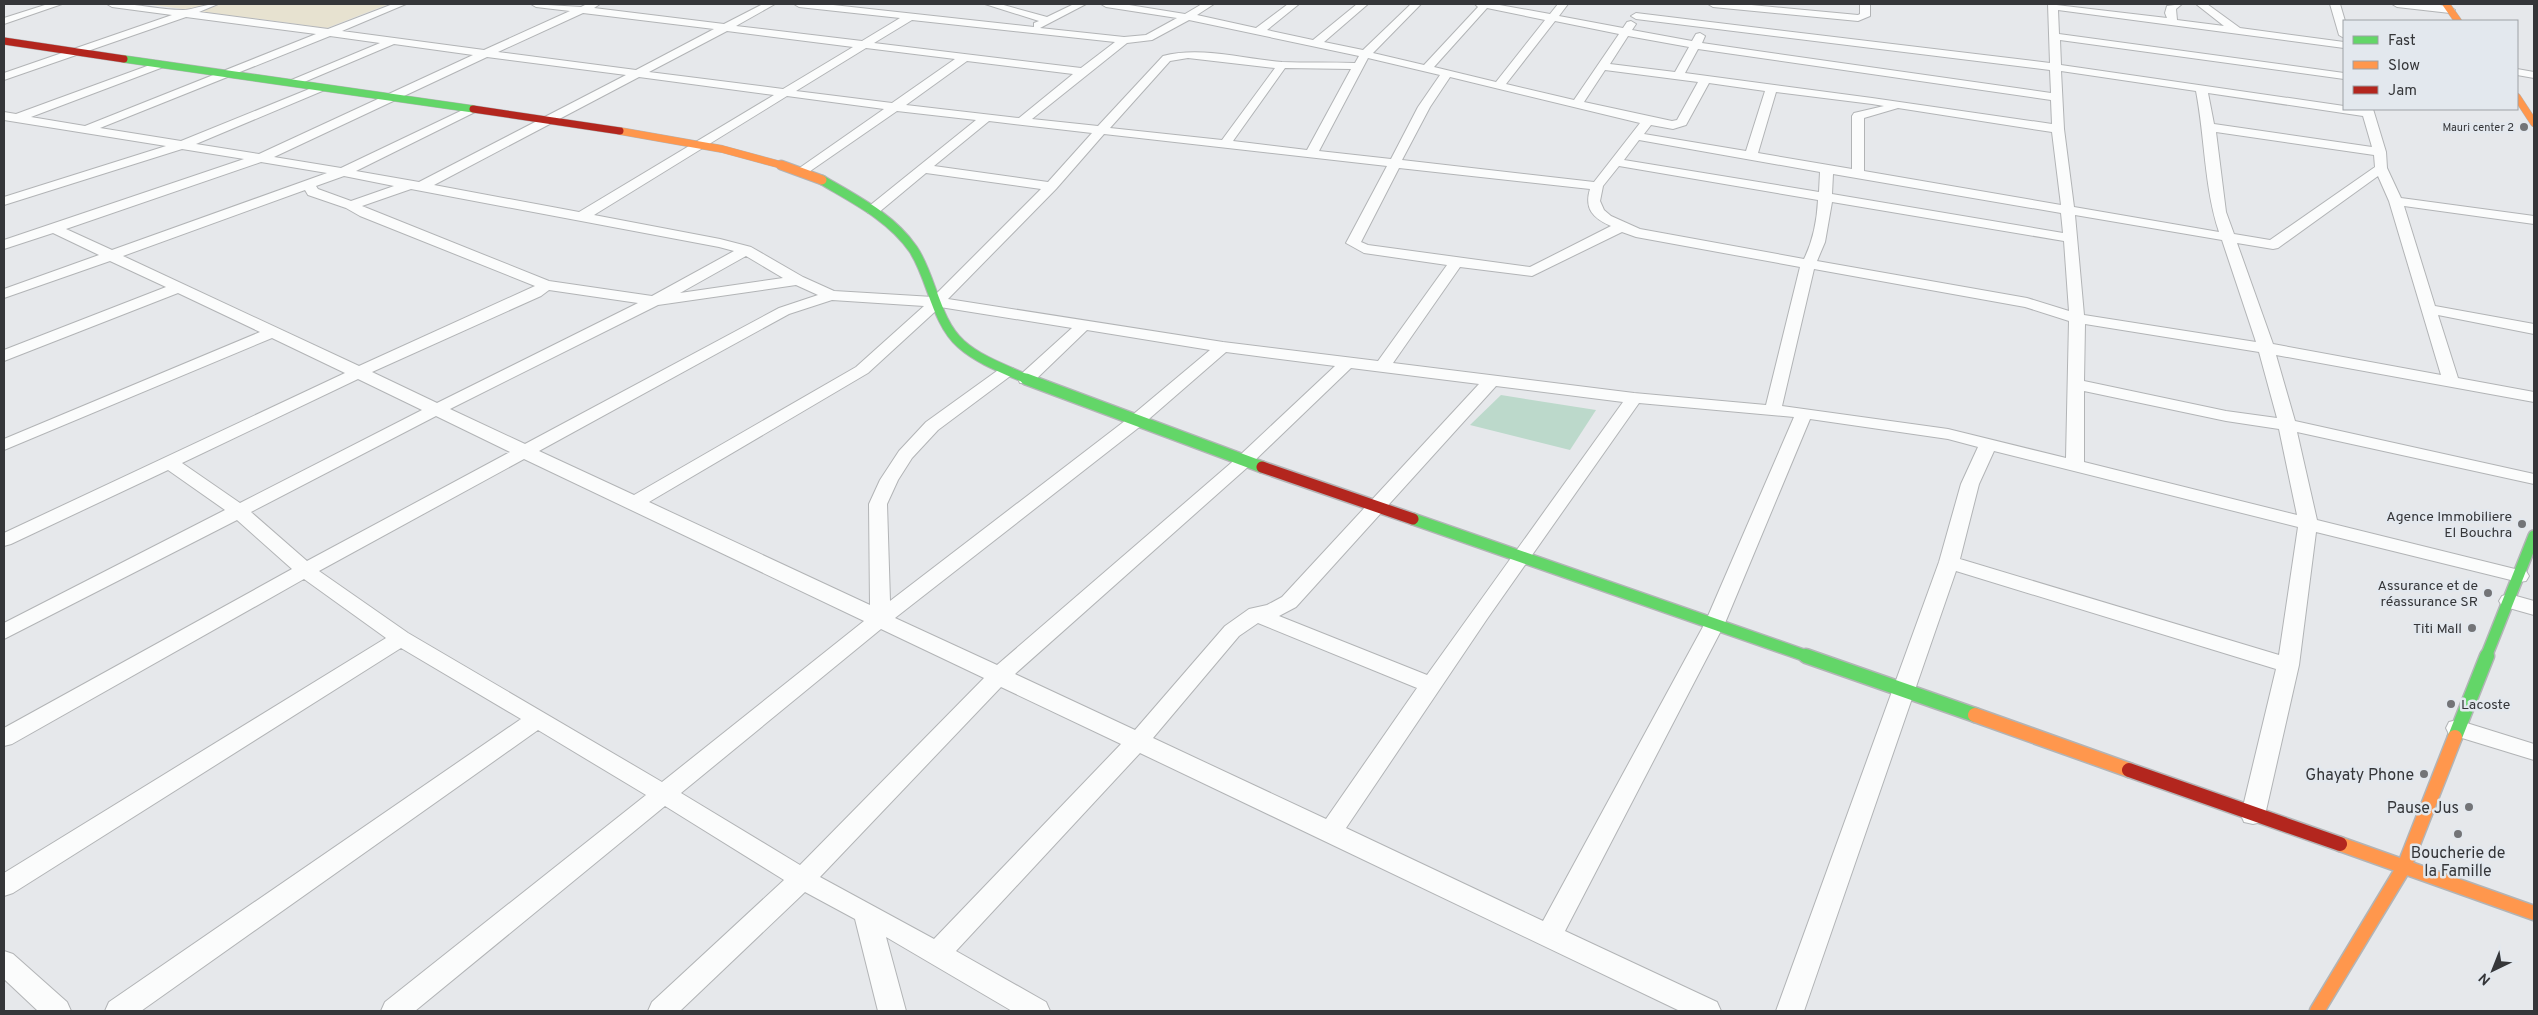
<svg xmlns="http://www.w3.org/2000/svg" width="2538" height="1015" font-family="Overpass,sans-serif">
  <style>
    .green { fill: #bcd9cb }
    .sand { fill: #e7e2d0 }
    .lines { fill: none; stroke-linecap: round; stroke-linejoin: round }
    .street-casing { stroke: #b2b4b6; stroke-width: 2 }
    .fast-far3-casing { stroke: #b2b4b6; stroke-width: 8 }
    .fast-far2-casing { stroke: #b2b4b6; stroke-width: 11 }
    .fast-far1-casing { stroke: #b2b4b6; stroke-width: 14 }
    .fast-casing { stroke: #b2b4b6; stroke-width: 17 }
    .slow-far2-casing { stroke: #b2b4b6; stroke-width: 8 }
    .slow-far1-casing { stroke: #b2b4b6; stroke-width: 11 }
    .slow-casing { stroke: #b2b4b6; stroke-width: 17 }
    .jam-far2-casing { stroke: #b2b4b6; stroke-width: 8 }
    .jam-far1-casing { stroke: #b2b4b6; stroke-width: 14 }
    .jam-casing { stroke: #b2b4b6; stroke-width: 17 }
    .street { fill: #fbfcfc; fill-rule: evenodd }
    .fast-far3 { stroke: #63d668; stroke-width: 7 }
    .fast-far2 { stroke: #63d668; stroke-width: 9 }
    .fast-far1 { stroke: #63d668; stroke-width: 11 }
    .fast { stroke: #63d668; stroke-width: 14 }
    .slow-far2 { stroke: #ff974d; stroke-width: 7 }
    .slow-far1 { stroke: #ff974d; stroke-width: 9 }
    .slow { stroke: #ff974d; stroke-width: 14 }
    .jam-far2 { stroke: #b3261e; stroke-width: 7 }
    .jam-far1 { stroke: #b3261e; stroke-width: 11 }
    .jam { stroke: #b3261e; stroke-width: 14 }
    .poi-dot { fill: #737477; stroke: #e3e8ee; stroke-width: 2 }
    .labels { text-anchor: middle; stroke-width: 5; stroke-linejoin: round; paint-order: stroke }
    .far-poi-label { font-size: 11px; fill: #353639; stroke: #e3e8ee; text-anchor: end }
    .poi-label { font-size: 14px; fill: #353639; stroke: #e3e8ee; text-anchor: end }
    .near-poi-label { font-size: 16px; fill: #353639; stroke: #e3e8ee; text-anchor: end }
  </style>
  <rect width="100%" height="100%" fill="#e6e8eb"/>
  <path class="green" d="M 1501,395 L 1596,410 L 1570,450 L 1470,425 Z"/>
  <path class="sand" d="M 145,4 L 389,4 L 327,28 Z"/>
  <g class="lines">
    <defs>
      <path id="street" d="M 48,4 L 62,4 L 4,24 L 4,18 Z
        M 107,4 C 133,2 157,10 183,10 C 193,10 204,4 218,4 L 199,12 L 328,29 L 393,4 L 406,4 L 342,31 L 484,50 L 570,11 L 536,7 L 531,4 L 581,7 L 587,4 L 600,4 L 594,8 L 724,24 L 763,4 L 775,4 L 736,26 L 862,41 L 900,18 L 799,7 L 794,4 L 824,4 L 1034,27 L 1034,23 L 1039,21 L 985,4 L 1000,4 L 1047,17 L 1074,4 L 1086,4 L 1040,28 L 1124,37 L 1146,35 L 1177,18 L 1106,7 L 1101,4 L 1123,4 L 1185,14 L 1202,4 L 1214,4 L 1197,15 L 1256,28 L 1288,4 L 1299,4 L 1267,30 L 1313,40 L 1357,4 L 1368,4 L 1324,42 L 1363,50 L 1411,4 L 1421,4 L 1373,53 L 1424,65 L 1478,7 L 1475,4 L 1494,4 L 1550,14 L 1558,4 L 1568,4 L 1559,16 L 1623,28 L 1627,22 L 1631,21 L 1636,24 L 1632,30 L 1692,41 L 1696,34 L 1700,33 L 1705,36 L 1702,43 L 2051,93 L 2050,70 L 1636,19 L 1631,16 L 1636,13 L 2050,63 L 2048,4 L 2167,18 L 2165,13 L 2167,6 L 2182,4 L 2176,9 L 2177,20 L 2224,26 L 2196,4 L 2207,4 L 2240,28 L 2344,42 L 2344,48 L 2058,10 L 2059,34 L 2344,73 L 2344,79 L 2060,40 L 2061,65 L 2344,106 L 2344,109 L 2373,109 L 2386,152 L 2387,168 L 2401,198 L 2534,216 L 2534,224 L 2404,206 L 2435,306 L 2534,324 L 2534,334 L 2438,315 L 2458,378 L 2534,392 L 2534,402 L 2276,355 L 2295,421 L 2534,474 L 2534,484 L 2297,432 L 2317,520 L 2519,570 L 2526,571 L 2529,576 L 2526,581 L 2519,582 L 2316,532 L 2299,665 L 2265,815 L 2262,822 L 2253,824 L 2244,822 L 2241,815 L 2276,669 L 1956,571 L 1804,1011 L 1776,1011 L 1939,562 L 1961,484 L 1978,447 L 1948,439 L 1810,419 L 1725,623 L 1565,931 L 1717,1002 L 1721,1011 L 1680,1011 L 1140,753 L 956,951 L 1046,1002 L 1050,1011 L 1012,1011 L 886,937 L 906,1011 L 878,1011 L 855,919 L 805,892 L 680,1011 L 648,1011 L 652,1002 L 784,880 L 665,806 L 415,1011 L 381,1011 L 385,1002 L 646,795 L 538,730 L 141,1011 L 105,1011 L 109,1002 L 521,719 L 401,648 L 13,893 L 4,896 L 4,873 L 386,638 L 304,579 L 12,744 L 4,746 L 4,728 L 292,569 L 237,520 L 4,639 L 4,623 L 225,510 L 168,470 L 11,544 L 4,546 L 4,533 L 345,373 L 272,338 L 4,450 L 4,439 L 260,332 L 178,293 L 4,361 L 4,350 L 166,287 L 110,261 L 4,298 L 4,289 L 99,255 L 53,233 L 4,249 L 4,240 L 244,159 L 182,149 L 4,205 L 4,197 L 166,146 L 4,120 L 4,112 L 16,114 L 158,62 L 166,62 L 166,66 L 31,117 L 85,126 L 316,34 L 186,17 L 4,80 L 4,73 L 172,15 L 112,7 ZM 1487,8 L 1545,20 L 1496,82 L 1434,67 ZM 583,13 L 714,29 L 636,70 L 498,52 ZM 912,20 L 1115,42 L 1081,68 L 874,43 ZM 1189,20 L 1359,56 L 1355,63 C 1331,62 1306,63 1282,62 C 1243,59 1201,46 1163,56 L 1098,126 L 1032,119 L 1127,43 L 1152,40 ZM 1555,21 L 1619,34 L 1574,100 L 1506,84 ZM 727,31 L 853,47 L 783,89 L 649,72 ZM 330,36 L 380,43 L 289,81 L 289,85 L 297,85 L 394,44 L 473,55 L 259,154 L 196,144 L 327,89 L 327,85 L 319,85 L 181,141 L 100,128 ZM 1628,36 L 1689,47 L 1675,72 L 1610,64 ZM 866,48 L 955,59 L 892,103 L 796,91 ZM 1698,49 L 2051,100 L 2052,124 L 1872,98 L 1685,73 ZM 487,57 L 626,75 L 419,182 L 356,171 L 477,111 L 477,107 L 469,107 L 341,168 L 274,157 ZM 1188,58 L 1275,68 L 1222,140 L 1110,128 L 1170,61 ZM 1368,58 L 1440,75 L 1418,107 L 1391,159 L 1319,151 ZM 967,61 L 1073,74 L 1019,118 L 906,105 ZM 1285,68 L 1351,69 L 1307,150 L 1233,141 ZM 1605,70 L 1698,82 L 1677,120 L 1672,121 L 1584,102 ZM 2061,71 L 2196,91 C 2205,137 2204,187 2219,232 L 2074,207 L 2064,129 ZM 639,77 L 774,95 L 579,212 L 434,185 ZM 1450,77 L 1640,123 L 1594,182 L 1402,160 L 1430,107 ZM 1709,83 L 1765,91 L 1746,151 L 1644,134 L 1651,125 L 1673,129 L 1686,125 ZM 1776,92 L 1872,104 L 1884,106 L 1854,113 L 1852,116 L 1852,169 L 1758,153 ZM 2208,93 L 2363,116 L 2372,147 L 2214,124 ZM 787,96 L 884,109 L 798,169 L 797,172 L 803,176 L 897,111 L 976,120 L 868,207 L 866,210 L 868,213 L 878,213 L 926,173 L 1041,189 L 933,297 L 834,291 L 803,277 L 751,247 L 720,239 L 594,215 ZM 1898,108 L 2052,132 L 2061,205 L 1864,171 L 1864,118 ZM 989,121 L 1092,133 L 1048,182 L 934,166 ZM 2216,132 L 2374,155 L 2375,167 L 2270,240 L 2234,234 L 2226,212 ZM 1104,134 L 1387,166 L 1346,243 L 1364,253 L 1447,265 L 1378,361 L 1223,342 L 948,299 L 1056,189 ZM 1639,140 L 1820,172 L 1819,192 L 1624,160 ZM 261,162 L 327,173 L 112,250 L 66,229 ZM 1619,166 L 1818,200 C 1817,220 1813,241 1804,259 L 1640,229 L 1611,216 L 1604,210 L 1600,201 L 1603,186 ZM 1399,168 L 1590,189 C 1584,209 1593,218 1611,226 L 1530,267 L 1368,245 L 1361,242 ZM 1833,174 L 2061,213 L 2063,233 L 1832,194 ZM 344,176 L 394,186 L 351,201 L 318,189 L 316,186 ZM 2378,176 L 2389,201 L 2441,375 L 2273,344 L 2237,243 L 2273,249 L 2278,248 ZM 411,189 L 719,247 L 734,251 L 652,296 L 549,281 L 362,206 ZM 305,190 L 308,195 L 346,208 L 360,216 L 535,286 L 359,366 L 123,256 ZM 1832,202 L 2064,241 L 2069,311 L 2027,298 L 1817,261 L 1825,242 ZM 2075,215 L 2222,240 L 2256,342 L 2084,315 ZM 1622,232 L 1636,237 L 1800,267 L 1766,405 L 1634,393 L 1393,363 L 1460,267 L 1532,276 ZM 746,256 L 783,278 L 680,293 ZM 1814,269 L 2025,307 L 2069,321 L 2066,458 L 1948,429 L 1782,406 ZM 796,285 L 818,295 L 779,308 L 525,444 L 450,409 L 658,305 ZM 549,290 L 638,303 L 437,403 L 372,372 L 541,296 ZM 832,300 L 924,306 L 856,367 L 634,495 L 539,451 L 789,314 ZM 940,307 L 1072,328 L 1020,375 L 1018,379 L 1020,383 L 1032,383 L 1087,330 L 1210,350 L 1130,417 L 890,601 L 887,504 L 898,480 L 912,458 L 938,430 L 1013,374 L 1015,371 L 1013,368 L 1001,368 L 926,422 L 899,451 L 880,480 L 869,504 L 870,605 L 649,502 L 868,373 ZM 2085,324 L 2259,352 L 2277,418 L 2226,411 L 2084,381 ZM 1226,352 L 1335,366 L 1238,457 L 997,665 L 895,618 L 1142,425 ZM 1351,368 L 1479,384 L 1282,597 L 1267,605 L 1249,609 L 1225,626 L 1135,730 L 1015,674 L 1250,465 ZM 358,379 L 422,410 L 240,503 L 182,463 ZM 1496,386 L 1623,402 L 1427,675 L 1279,616 L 1296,607 ZM 2084,391 L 2226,421 L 2279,429 L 2297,515 L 2084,462 ZM 1639,403 L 1794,417 L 1705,623 L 1543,921 L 1346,828 L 1487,619 ZM 436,416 L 510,452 L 307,561 L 251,512 ZM 1994,451 L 2298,527 L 2279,655 L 1960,559 L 1979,484 ZM 524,459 L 864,621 L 662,782 L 408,633 L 319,571 ZM 1258,623 L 1417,688 L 1326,819 L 1153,738 L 1239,636 ZM 881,629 L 984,678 L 800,865 L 681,793 ZM 1001,687 L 1121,744 L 934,939 L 820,877 Z
        M 1708,4 L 1741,4 L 1858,15 L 1860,14 L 1860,4 L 1870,4 L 1870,16 L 1858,21 L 1713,7 Z
        M 2330,4 L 2340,4 L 2345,21 L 2344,38 L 2339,35 Z
        M 2392,4 C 2405,3 2445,2 2455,10 L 2450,13 L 2397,7 Z
        M 2517,69 L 2534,72 L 2534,78 L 2517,75 Z
        M 2509,594 L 2534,601 L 2534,615 L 2502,606 L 2499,601 L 2502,596 Z
        M 2457,720 L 2534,744 L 2534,760 L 2449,734 L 2446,728 L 2449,722 Z
        M 4,951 L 13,954 L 67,1002 L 71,1011 L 38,1011 L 4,979 Z"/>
      <path id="fast-far3" d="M 124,59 L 473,109"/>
      <path id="fast-far2" d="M 822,180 C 854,199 891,217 913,249 C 932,277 935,321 961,344 C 980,361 1007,370 1029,380"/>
      <path id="fast-far1" d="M 1026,379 L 1262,467
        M 1413,519 L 1809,657
        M 2486,657 L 2534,536"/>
      <path id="fast" d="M 1806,656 L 1975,715
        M 2455,737 L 2487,656"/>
      <path id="slow-far2" d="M 2446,4 L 2458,21
        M 2517,97 L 2534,123
        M 620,131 L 722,149 L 785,166"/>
      <path id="slow-far1" d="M 781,165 L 822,180"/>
      <path id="slow" d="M 1975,715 L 2129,770
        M 2340,844 L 2534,913
        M 2317,1011 L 2404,867 L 2455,737"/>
      <path id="jam-far2" d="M 4,41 L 124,59
        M 473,109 L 620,131"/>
      <path id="jam-far1" d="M 1262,467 L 1413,519"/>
      <path id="jam" d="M 2129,770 L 2340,844"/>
    </defs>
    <use href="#street" class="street-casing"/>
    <use href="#fast-far3" class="fast-far3-casing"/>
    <use href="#fast-far2" class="fast-far2-casing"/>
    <use href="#fast-far1" class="fast-far1-casing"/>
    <use href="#fast" class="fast-casing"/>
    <use href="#slow-far2" class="slow-far2-casing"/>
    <use href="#slow-far1" class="slow-far1-casing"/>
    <use href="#slow" class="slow-casing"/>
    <use href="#jam-far2" class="jam-far2-casing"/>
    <use href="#jam-far1" class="jam-far1-casing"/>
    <use href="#jam" class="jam-casing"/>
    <use href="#street" class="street"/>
    <use href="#fast-far3" class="fast-far3"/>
    <use href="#fast-far2" class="fast-far2"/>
    <use href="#fast-far1" class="fast-far1"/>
    <use href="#fast" class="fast"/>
    <use href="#slow-far2" class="slow-far2"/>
    <use href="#slow-far1" class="slow-far1"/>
    <use href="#slow" class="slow"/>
    <use href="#jam-far2" class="jam-far2"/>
    <use href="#jam-far1" class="jam-far1"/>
    <use href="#jam" class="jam"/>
  </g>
  <g class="poi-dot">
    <circle cx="2524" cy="127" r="5"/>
    <circle cx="2522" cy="524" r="5"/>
    <circle cx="2488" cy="593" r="5"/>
    <circle cx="2472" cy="628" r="5"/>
    <circle cx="2451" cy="704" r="5"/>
    <circle cx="2424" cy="774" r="5"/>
    <circle cx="2469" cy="807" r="5"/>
    <circle cx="2458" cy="834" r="5"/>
  </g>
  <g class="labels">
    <g class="far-poi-label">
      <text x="2514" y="131">Mauri center 2</text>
    </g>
    <g class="poi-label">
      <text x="2512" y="521">Agence Immobiliere<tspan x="2512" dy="16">El Bouchra</tspan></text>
      <text x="2478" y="590">Assurance et de<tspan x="2478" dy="16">réassurance SR</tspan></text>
      <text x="2462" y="633">Titi Mall</text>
      <text x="2461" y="709" text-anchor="start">Lacoste</text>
    </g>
    <g class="near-poi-label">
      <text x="2414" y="780">Ghayaty Phone</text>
      <text x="2459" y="813">Pause Jus</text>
      <text x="2458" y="858" text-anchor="middle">Boucherie de<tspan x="2458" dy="18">la Famille</tspan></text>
    </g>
  </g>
  <rect width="2538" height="1015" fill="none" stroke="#353639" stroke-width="10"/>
  <rect x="2343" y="20" width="175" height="90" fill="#e3e8ee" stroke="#9da1a6"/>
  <rect x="2353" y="36" width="25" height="8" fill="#63d668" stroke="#9da1a6"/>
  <text x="2388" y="45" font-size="15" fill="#353639">Fast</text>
  <rect x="2353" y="61" width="25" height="8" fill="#ff974d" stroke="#9da1a6"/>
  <text x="2388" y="70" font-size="15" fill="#353639">Slow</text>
  <rect x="2353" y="86" width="25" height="8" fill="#b3261e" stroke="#9da1a6"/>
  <text x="2388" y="95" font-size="15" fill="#353639">Jam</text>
  <g transform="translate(2493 970) rotate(223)" stroke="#e3e8ee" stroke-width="4" paint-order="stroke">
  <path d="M0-4L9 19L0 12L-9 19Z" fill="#353639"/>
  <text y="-8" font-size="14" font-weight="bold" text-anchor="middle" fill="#353639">N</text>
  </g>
</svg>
